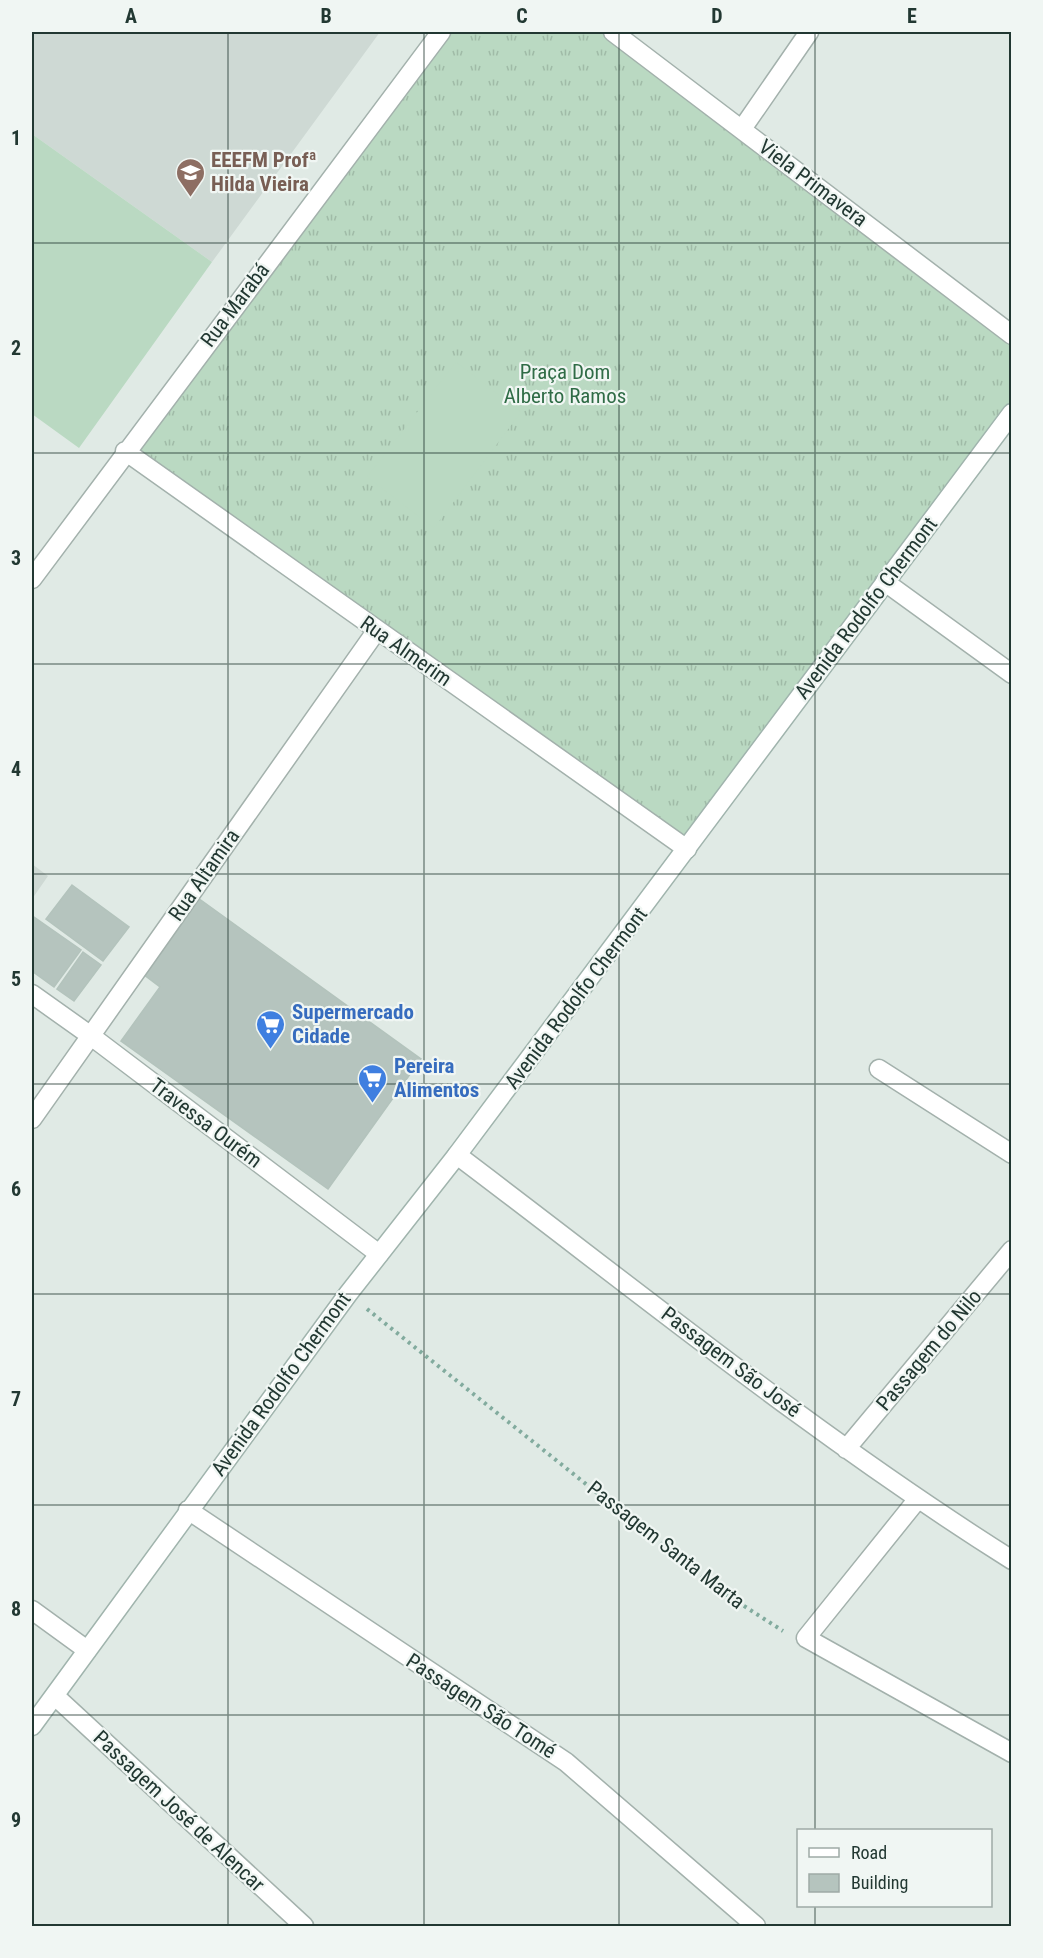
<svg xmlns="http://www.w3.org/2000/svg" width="1043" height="1958" font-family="'Roboto Condensed',sans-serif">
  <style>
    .built { fill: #ced9d4 }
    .grass { fill: url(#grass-tufts) }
    .pitch { fill: #bad9c2 }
    .building { fill: #b5c4be; stroke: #b3c3bc; stroke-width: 1.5 }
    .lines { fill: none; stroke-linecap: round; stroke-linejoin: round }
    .minor-casing { stroke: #a3b1ac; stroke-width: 21 }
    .secondary-casing { stroke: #a0b4ad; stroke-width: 21 }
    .path { stroke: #82ab9e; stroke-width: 4; stroke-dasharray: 3 4.5; stroke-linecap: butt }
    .minor { stroke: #fff; stroke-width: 18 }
    .secondary { stroke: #fff; stroke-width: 18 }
    .grid { fill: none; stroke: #223832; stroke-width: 1.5; stroke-opacity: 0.55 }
    .labels { text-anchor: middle; stroke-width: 4.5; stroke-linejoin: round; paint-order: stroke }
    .education-label { font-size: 21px; font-weight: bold; fill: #785e54; stroke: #f0f6f3; text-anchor: start }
    .street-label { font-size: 21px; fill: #223832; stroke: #f0f6f3 }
    .park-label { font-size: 21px; fill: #2f6c46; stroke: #f0f6f3 }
    .shop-label { font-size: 21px; font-weight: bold; fill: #366cbe; stroke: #f0f6f3; text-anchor: start }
    .neatline { fill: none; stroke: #223832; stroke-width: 2 }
    .grid-label { font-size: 20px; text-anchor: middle; font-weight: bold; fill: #223832 }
  </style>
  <defs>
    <pattern id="grass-tufts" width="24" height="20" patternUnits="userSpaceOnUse" patternTransform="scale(1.5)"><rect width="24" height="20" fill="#bad9c2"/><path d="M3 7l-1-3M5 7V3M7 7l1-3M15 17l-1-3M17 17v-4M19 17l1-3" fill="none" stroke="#a0bba7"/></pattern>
  </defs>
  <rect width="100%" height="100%" fill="#e0eae5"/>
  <path class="built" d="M 32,32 L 380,32 L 212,262 L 32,134 Z
    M 32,864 L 48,876 L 32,899 Z"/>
  <path class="grass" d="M 441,32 L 613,32 L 1011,335 L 1011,413 L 687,849 L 125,451 Z"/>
  <path class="pitch" d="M 32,134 L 212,262 L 79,448 L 32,414 Z
    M 456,362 L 521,412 L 434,528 L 367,477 Z"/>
  <path class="building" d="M 72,885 L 129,927 L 103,961 L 46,919 Z
    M 198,898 L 421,1059 L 328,1189 L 121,1041 L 160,987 L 143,974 Z
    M 34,917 L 81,950 L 54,987 L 32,971 L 32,920 Z
    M 83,952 L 101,965 L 74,1001 L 57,989 Z"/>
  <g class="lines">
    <defs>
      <path id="minor" d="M 613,32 L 1012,335
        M 742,129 L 809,32
        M 125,451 L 687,849
        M 32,579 L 441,32
        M 885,582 L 1012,674
        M 32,994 L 91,1036 L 379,1254
        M 879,1069 L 1012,1154
        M 32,1119 L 377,630
        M 457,1155 C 640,1293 818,1438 1012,1560
        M 846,1449 L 1012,1250
        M 917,1500 L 806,1638 L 1012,1753
        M 188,1510 L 566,1762 L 756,1926
        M 32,1610 L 87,1650
        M 55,1696 L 304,1926"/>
      <path id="secondary" d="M 32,1726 L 348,1294 L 457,1155 L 1012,413"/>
    </defs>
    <use href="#minor" class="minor-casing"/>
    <use href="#secondary" class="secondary-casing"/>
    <path class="path" d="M 367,1309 L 716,1588 L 783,1631"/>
    <use href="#minor" class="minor"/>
    <use href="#secondary" class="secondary"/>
  </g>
  <path class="grid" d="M 228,32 L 228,1926M 424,32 L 424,1926M 619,32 L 619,1926M 815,32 L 815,1830M 32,243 L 1012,243M 32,453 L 1012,453M 32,664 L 1012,664M 32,874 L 1012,874M 32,1084 L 1012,1084M 32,1294 L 1012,1294M 32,1505 L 1012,1505M 32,1715 L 1012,1715M 815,1906 L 815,1926"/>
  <defs>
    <symbol id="school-pin" viewBox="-11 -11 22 30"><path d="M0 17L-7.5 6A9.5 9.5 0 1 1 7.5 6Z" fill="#8d6e63" stroke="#f0f6f3"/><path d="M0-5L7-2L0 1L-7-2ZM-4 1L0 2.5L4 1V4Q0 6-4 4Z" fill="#fff"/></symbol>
    <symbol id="supermarket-pin" viewBox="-11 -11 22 30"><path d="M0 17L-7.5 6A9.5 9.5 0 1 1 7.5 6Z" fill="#3f7fe0" stroke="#f0f6f3"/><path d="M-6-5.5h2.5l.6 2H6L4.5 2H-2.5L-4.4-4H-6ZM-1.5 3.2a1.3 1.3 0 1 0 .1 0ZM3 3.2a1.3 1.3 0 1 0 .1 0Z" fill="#fff"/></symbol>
  </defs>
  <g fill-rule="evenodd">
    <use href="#school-pin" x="174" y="156" width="33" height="45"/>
    <use href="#supermarket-pin" x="254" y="1008" width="33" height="45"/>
    <use href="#supermarket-pin" x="356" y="1062" width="33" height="45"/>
  </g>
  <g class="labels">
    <g class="education-label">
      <text x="211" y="167">EEEFM Profª<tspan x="211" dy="24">Hilda Vieira</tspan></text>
    </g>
    <g class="street-label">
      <text transform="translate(813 183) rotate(37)" y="7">Viela Primavera</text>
      <text transform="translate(235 305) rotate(-53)" y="7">Rua Marabá</text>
      <text transform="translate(866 608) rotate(-53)" y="7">Avenida Rodolfo Chermont</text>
      <text transform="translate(406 651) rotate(35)" y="7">Rua Almerim</text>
      <text transform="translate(204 875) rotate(-55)" y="7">Rua Altamira</text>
      <text transform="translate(576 998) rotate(-53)" y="7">Avenida Rodolfo Chermont</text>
      <text transform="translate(206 1123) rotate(37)" y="7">Travessa Ourém</text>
      <text transform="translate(929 1350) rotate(-50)" y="7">Passagem do Nilo</text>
      <text transform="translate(731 1362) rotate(37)" y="7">Passagem São José</text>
      <text transform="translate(281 1384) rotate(-54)" y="7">Avenida Rodolfo Chermont</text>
      <text transform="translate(666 1545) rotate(38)" y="7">Passagem Santa Marta</text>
      <text transform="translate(481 1706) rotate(33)" y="7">Passagem São Tomé</text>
      <text transform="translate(179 1811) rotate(43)" y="7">Passagem José de Alencar</text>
    </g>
    <g class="park-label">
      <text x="565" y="379">Praça Dom<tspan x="565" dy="24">Alberto Ramos</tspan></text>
    </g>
    <g class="shop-label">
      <text x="292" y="1019">Supermercado<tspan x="292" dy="24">Cidade</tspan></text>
      <text x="394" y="1073">Pereira<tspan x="394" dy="24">Alimentos</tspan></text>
    </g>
  </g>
  <rect width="1043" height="1958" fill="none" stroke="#f0f6f3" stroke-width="66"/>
  <rect x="797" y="1829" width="195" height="78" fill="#f0f6f3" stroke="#9eaaa6" stroke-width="1.5"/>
  <rect x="809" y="1848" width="30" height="9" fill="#ffffff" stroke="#9eaaa6" stroke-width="1.5"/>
  <text x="851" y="1859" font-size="18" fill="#223832">Road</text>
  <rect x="809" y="1874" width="30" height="18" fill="#b5c4be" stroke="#9eaaa6" stroke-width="1.5"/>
  <text x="851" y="1889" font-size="18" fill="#223832">Building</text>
  <rect x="33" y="33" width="977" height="1892" class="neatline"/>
  <g class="grid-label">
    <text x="131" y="23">A</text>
    <text x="326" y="23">B</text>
    <text x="522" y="23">C</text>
    <text x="717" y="23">D</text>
    <text x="912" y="23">E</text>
    <text x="16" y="145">1</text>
    <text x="16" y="355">2</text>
    <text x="16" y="565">3</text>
    <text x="16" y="776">4</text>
    <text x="16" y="986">5</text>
    <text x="16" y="1196">6</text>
    <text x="16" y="1406">7</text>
    <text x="16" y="1616">8</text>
    <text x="16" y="1827">9</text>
  </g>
</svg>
